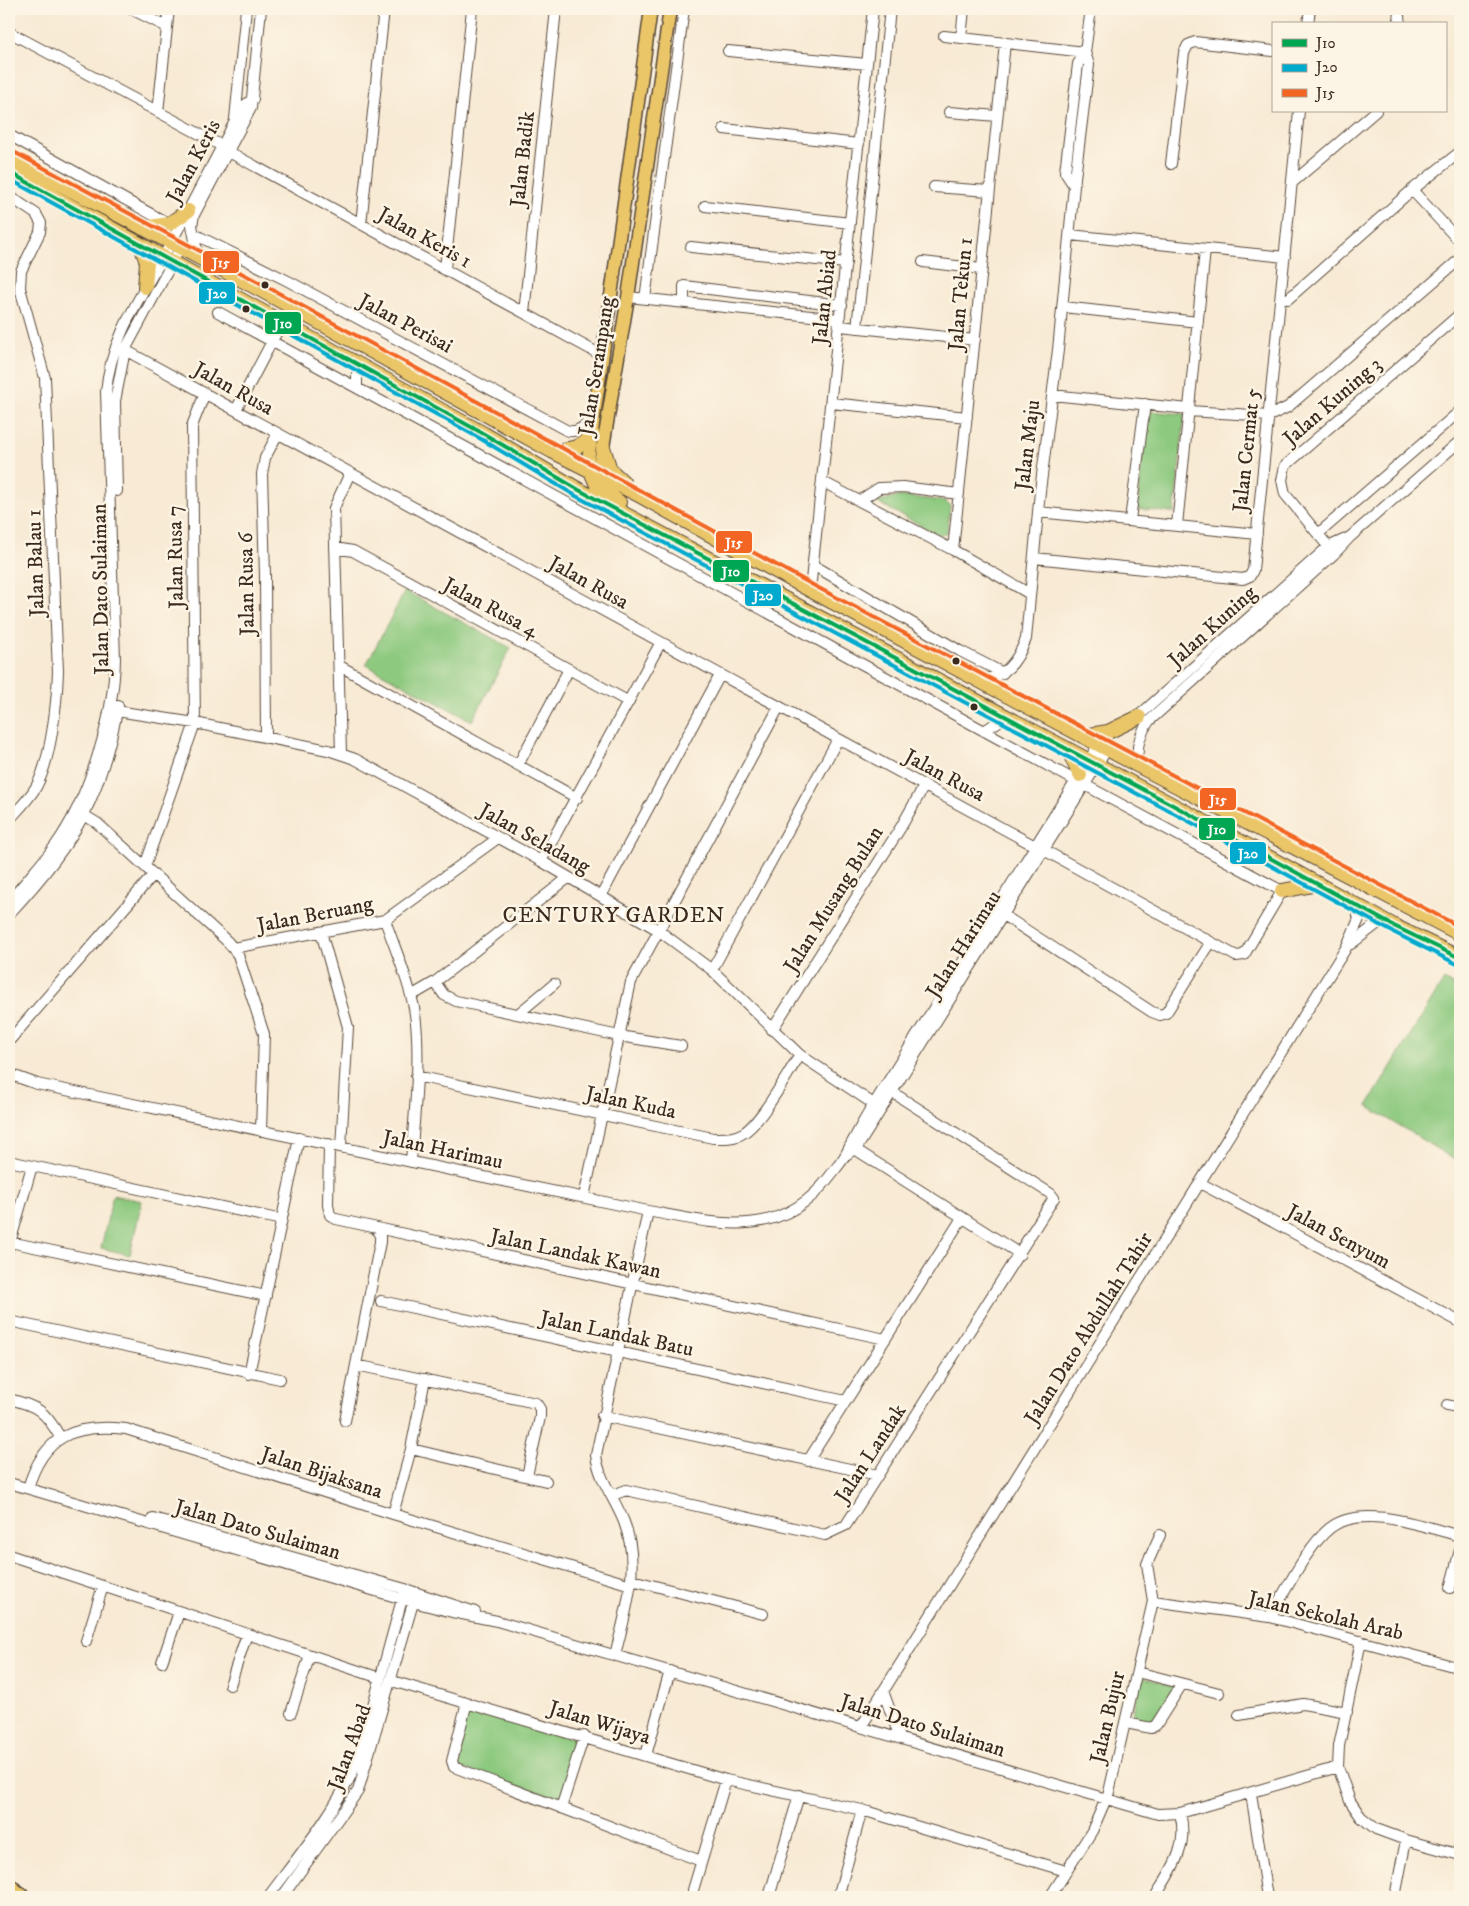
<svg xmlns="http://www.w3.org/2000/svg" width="1469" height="1906" font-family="'IM FELL DW Pica',serif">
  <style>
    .green { fill: #8dc97f; stroke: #647a4e }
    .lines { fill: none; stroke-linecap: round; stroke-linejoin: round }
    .minor-casing { stroke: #574739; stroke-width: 12 }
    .major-casing { stroke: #574739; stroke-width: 15 }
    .highway-casing { stroke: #574739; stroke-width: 16 }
    .minor { stroke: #fff; stroke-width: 10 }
    .major { stroke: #eac669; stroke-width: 12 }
    .highway { stroke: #eac669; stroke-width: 14 }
    .bus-1-casing { stroke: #fcf5e5; stroke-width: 8 }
    .bus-2-casing { stroke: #fcf5e5; stroke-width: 8 }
    .bus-3-casing { stroke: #fcf5e5; stroke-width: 8 }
    .bus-1 { stroke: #00a651; stroke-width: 4 }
    .bus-2 { stroke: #00a9ce; stroke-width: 4 }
    .bus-3 { stroke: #f26522; stroke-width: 4 }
    .bus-dot { fill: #3b2a1e; stroke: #fcf5e5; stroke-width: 2 }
    .labels { text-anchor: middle; stroke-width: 5; stroke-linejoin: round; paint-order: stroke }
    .street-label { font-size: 21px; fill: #3b2a1e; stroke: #fcf5e5 }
    .neighbourhood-label { font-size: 22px; letter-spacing: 1px; fill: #3b2a1e; stroke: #fcf5e5 }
    .line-badge { stroke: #fcf5e5; stroke-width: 2 }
    .badge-label { font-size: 14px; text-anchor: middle; font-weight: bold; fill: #fff }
  </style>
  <rect width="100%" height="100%" fill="#fcf5e5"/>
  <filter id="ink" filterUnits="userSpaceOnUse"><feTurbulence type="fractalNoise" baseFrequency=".02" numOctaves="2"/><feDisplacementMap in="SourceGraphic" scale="10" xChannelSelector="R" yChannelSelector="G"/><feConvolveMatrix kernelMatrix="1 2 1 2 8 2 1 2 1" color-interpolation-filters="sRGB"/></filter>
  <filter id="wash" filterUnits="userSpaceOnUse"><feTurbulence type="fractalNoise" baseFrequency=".0096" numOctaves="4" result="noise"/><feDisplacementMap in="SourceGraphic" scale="20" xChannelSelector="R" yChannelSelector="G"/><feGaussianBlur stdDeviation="1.12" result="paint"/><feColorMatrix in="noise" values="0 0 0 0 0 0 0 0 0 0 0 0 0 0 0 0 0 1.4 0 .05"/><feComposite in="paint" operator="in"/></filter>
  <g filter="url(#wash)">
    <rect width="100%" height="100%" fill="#f8ead4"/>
    <path class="green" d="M 1147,411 L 1185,414 L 1174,513 L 1137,509 Z
      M 899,496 L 945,501 L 950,506 L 947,533 L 939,535 L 876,502 Z
      M 405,591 L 511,648 L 472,721 L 366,665 Z
      M 1444,980 L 1460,990 L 1460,1163 L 1367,1106 Z
      M 113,1195 L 142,1201 L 130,1255 L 101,1248 Z
      M 1143,1677 L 1175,1687 L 1153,1722 L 1147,1724 L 1130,1721 Z
      M 469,1709 L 580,1740 L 560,1804 L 454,1765 Z"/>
  </g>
  <g filter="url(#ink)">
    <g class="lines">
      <defs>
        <path id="minor" d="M 131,9 L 167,27
          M 1398,9 L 1400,24
          M 1308,24 L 1310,9
          M 9,32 L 222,146
          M 944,36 L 1085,52
          M 961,38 L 964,9
          M 728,51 L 867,64
          M 158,112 L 169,9
          M 949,112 L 997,116
          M 235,119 L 246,9
          M 724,129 L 859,144
          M 9,135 L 169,224
          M 229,152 L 603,356
          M 1171,164 L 1184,53 L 1188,45 L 1195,42 L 1273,51
          M 1293,182 L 1376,111
          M 1074,186 L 1065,172 L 1078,64 L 1085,52 L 1091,9
          M 934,187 L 989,191
          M 1412,190 L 1460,242
          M 9,196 L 36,214 L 41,223 L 40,232 L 21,271 L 20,288 L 45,378 L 58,671 C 57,703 51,760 36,787 C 29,799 18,810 9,820
          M 705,206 L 850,223
          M 361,224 L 384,9
          M 194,234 L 288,281 L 566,430 C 579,435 587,423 595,415
          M 1070,235 L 1285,257
          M 691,247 L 846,263
          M 198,257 L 192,225 L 194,215 L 251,108 L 261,9
          M 923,262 L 981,269
          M 445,269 L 472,9
          M 628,297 L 840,319
          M 645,299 L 684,9
          M 1288,299 L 1412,190 L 1460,152
          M 684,303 L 684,286 L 842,305
          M 1063,307 L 1198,322
          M 218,312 L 1076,781
          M 524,313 L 556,9
          M 840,326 L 975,340
          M 857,328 L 890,9
          M 125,350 L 1035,846
          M 357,388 L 357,365
          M 1052,395 L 1189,409
          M 831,403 L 967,417
          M 236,410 L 281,324
          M 1189,411 L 1269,416 L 1288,407 L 1460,259
          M 823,482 L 953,550 L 1030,594
          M 117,491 L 115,401 L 125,350 L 180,248
          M 859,501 L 879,488 L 903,487 L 959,494
          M 1038,512 L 1257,534
          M 1130,520 L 1145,404
          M 1177,525 L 1205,250
          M 1318,534 L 1460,411
          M 335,548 L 353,551 L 629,702
          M 953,550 L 1005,43
          M 1332,551 L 1285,494 L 1282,480 L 1285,466 L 1460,314
          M 1034,558 L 1243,579 L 1250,576 L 1253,570 L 1299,111
          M 813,565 L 960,651 L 1003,673
          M 810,590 L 873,9
          M 340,666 L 577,798
          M 978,679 C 1004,680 1017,662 1026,639 L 1040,491 L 1058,350 L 1074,186 L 1089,65 L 1085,52
          M 110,710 L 195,723 L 328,750 L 355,759 L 541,861 L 658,930 L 712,970 L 800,1055 L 881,1109
          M 1134,720 L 1328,547 L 1350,537
          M 984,731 L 1007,716
          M 266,738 L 265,575 L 262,474 L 265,458 L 278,433
          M 341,753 L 334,508 L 350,473
          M 518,765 L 569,669
          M 1139,766 C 1135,749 1139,735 1149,721 L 1334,554 L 1350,537 L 1460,441
          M 79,812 L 97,823 L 228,942 L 238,955 L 264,1034 L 261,1131
          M 1044,850 L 1236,956 L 1244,955 L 1282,891 L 1085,785
          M 541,861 L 661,642
          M 145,866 L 195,723 L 192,426 L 205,393
          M 601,896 L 720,675
          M 9,902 C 24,883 41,865 55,846 C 89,799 114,717 115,659 L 106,392 C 110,340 141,296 166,252 C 189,209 212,166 234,123 L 245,105 L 253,99
          M 9,914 C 36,885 65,851 83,816 C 100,783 111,742 118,706
          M 1003,915 L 1152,1012 L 1160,1015 L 1166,1013 L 1211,942
          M 385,920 C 395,949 408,978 414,1008 C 422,1052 414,1116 411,1162
          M 321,932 L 348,1027 L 341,1147
          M 1351,944 L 1377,924 L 1389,923
          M 233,948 L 385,920 L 498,838
          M 712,970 L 838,739
          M 435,982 L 444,995 L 456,1001 L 619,1036 L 681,1046
          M 411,996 L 435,982 L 568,878
          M 519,1013 L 554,984
          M 772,1030 L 901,827 L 924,786
          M 9,1041 L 154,874
          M 9,1074 L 37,1084 L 648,1211 C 717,1224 781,1242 830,1176 C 835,1169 842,1162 846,1154 C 855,1137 863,1121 874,1104 L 1099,744 L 1103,741
          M 416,1076 L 713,1138 C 723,1138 734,1139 743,1133 C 761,1123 787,1074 800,1055
          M 329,1144 L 328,1205 L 330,1215 L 336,1219 L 885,1339
          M 850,1146 L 1020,1254
          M 846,1155 L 858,1146 L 1107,749
          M 9,1161 L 282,1220
          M 1200,1183 L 1460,1322
          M 584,1197 L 631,982 L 779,707
          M 10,1242 L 266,1296
          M 9,1246 L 32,1166
          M 381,1301 L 846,1401
          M 9,1321 L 280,1379
          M 356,1365 L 536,1403 L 540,1409 L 540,1417 L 527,1476
          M 249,1374 L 299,1138
          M 9,1399 C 38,1406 45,1411 60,1437
          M 1447,1405 L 1460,1408
          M 602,1416 L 878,1475
          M 345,1421 L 380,1242 L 380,1236 L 376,1228
          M 411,1449 L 546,1481
          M 808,1461 L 962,1218
          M 9,1483 L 413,1602 L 452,1612 L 497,1621 L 1158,1814 L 1180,1813 L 1338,1767
          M 28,1488 C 43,1437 73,1423 126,1429 L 393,1514 L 631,1585
          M 613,1495 L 626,1490 L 825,1535 L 846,1525 L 855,1511 L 1054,1198 L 1051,1194 L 892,1092
          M 393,1514 L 411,1449 L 425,1379
          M 153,1518 L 405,1589 L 475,1612
          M 9,1555 L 380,1678
          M 632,1580 L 763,1614
          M 1450,1588 L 1460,1550
          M 1153,1601 L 1270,1617 L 1460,1668
          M 1270,1617 C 1285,1592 1308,1545 1330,1528 C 1362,1503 1425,1527 1460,1536
          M 86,1641 L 103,1586
          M 1361,1641 L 1339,1746 L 1338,1767 L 1350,1801 L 1361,1817 L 1376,1829 L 1406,1840 L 1460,1855
          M 615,1655 C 626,1611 641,1566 624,1522 C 615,1499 599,1480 596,1455 L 648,1211
          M 162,1662 L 179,1612
          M 1137,1672 L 1219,1693
          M 392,1681 L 726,1780 L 862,1810 L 1066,1871
          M 230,1685 L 247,1634
          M 883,1691 L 900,1738
          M 467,1702 L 452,1761 L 454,1767 L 701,1861
          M 291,1713 L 310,1655
          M 1239,1715 L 1303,1704 L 1347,1712
          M 1126,1723 L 1151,1728 L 1156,1725 L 1182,1684
          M 861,1727 L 1346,948 L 1359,919 L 1355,904
          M 646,1755 L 670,1671
          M 1251,1793 L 1267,1897
          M 561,1808 L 584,1736
          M 693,1890 L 726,1780
          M 268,1897 C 300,1854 337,1810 358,1760 L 404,1592
          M 282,1897 L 358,1791 L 415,1596
          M 769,1897 L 799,1795
          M 838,1897 L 862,1810
          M 1050,1897 L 1092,1831 L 1109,1792 L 1153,1601 L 1147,1564 L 1160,1535
          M 1155,1897 C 1172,1869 1189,1847 1180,1813
          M 1395,1897 L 1406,1840"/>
        <path id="major" d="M 651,9 L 588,460 L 591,471 L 600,462 L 603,447 L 628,297 L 670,9
          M 9,1884 L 24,1897"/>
        <path id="highway" d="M 9,157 L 259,289 L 552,451 L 637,494 L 810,590 L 1139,766 L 1460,934
          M 9,172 L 484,434 L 579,490 L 1199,819 L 1394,926 L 1460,958
          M 143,228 L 169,224 L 188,211
          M 141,246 L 147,262 L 145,287
          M 603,447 L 610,470 L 623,482
          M 553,451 C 570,449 583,449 592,433
          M 591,471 L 597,485 L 619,502
          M 1084,736 L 1108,732 L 1139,717
          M 1068,749 L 1080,775
          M 1282,891 L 1318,884"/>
      </defs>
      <use href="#minor" class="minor-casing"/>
      <use href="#major" class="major-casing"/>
      <use href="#highway" class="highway-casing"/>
      <use href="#minor" class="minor"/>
      <use href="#major" class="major"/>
      <use href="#highway" class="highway"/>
      <defs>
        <path id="bus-1" d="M 9,172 L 484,434 L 579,490 L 1199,819 L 1394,926 L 1460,958"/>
        <path id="bus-2" d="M 9,179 L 481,439 L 576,496 L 1196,825 L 1391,931 L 1457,964"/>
        <path id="bus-3" d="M 12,151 L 262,284 L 813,585 L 1460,927"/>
      </defs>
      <use href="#bus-1" class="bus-1-casing"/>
      <use href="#bus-2" class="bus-2-casing"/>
      <use href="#bus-3" class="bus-3-casing"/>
      <use href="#bus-1" class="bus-1"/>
      <use href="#bus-2" class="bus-2"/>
      <use href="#bus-3" class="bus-3"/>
    </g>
  </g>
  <g class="bus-dot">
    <circle cx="265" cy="285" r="4.5"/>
    <circle cx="246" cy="309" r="4.5"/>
    <circle cx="956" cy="661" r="4.5"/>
    <circle cx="974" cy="707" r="4.5"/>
  </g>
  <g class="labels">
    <g class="street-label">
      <text transform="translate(522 159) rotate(-84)" y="7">Jalan Badik</text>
      <text transform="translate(193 161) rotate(-62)" y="7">Jalan Keris</text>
      <text transform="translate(425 237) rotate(29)" y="7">Jalan Keris 1</text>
      <text transform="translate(960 294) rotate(-85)" y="7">Jalan Tekun 1</text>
      <text transform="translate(824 297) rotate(-84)" y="7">Jalan Abiad</text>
      <text transform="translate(406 323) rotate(28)" y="7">Jalan Perisai</text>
      <text transform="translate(596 366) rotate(-81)" y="7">Jalan Serampang</text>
      <text transform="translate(234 388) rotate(29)" y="7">Jalan Rusa</text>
      <text transform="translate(1332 401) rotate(-41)" y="7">Jalan Kuning 3</text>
      <text transform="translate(1027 445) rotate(-83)" y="7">Jalan Maju</text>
      <text transform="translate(1246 450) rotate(-84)" y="7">Jalan Cermat 5</text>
      <text transform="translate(175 557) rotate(-91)" y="7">Jalan Rusa 7</text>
      <text transform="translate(35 563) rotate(-92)" y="7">Jalan Balau 1</text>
      <text transform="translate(589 582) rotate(29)" y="7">Jalan Rusa</text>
      <text transform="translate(246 584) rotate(-91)" y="7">Jalan Rusa 6</text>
      <text transform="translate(100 589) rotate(-91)" y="7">Jalan Dato Sulaiman</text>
      <text transform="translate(491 607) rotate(28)" y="7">Jalan Rusa 4</text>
      <text transform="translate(1212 626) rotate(-42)" y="7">Jalan Kuning</text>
      <text transform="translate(945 775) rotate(28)" y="7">Jalan Rusa</text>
      <text transform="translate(535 838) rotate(29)" y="7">Jalan Seladang</text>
      <text transform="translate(833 899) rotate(-58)" y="7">Jalan Musang Bulan</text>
      <text transform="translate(315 914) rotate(-11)" y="7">Jalan Beruang</text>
      <text transform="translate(963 944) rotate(-58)" y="7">Jalan Harimau</text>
      <text transform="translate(631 1102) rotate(12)" y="7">Jalan Kuda</text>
      <text transform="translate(443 1149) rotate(12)" y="7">Jalan Harimau</text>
      <text transform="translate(1339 1236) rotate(28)" y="7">Jalan Senyum</text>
      <text transform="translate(576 1253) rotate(12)" y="7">Jalan Landak Kawan</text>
      <text transform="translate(1088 1328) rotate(-58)" y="7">Jalan Dato Abdullah Tahir</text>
      <text transform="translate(617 1333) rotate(12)" y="7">Jalan Landak Batu</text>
      <text transform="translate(870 1453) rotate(-57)" y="7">Jalan Landak</text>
      <text transform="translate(322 1472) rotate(18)" y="7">Jalan Bijaksana</text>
      <text transform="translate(258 1529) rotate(16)" y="7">Jalan Dato Sulaiman</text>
      <text transform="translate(1326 1615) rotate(13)" y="7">Jalan Sekolah Arab</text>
      <text transform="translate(1107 1717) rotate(-77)" y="7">Jalan Bujur</text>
      <text transform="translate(600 1722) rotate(17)" y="7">Jalan Wijaya</text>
      <text transform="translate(923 1725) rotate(17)" y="7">Jalan Dato Sulaiman</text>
      <text transform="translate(349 1747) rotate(-70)" y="7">Jalan Abad</text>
    </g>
    <g class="neighbourhood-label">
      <text x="614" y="922">CENTURY GARDEN</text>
    </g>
  </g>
  <g class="line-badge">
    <rect x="202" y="250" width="38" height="24" rx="5" fill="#f26522"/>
    <rect x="198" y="281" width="38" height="24" rx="5" fill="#00a9ce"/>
    <rect x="264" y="311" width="38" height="24" rx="5" fill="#00a651"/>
    <rect x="715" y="530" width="38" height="24" rx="5" fill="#f26522"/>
    <rect x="712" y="559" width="38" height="24" rx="5" fill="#00a651"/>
    <rect x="744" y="583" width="38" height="24" rx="5" fill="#00a9ce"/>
    <rect x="1199" y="787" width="38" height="24" rx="5" fill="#f26522"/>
    <rect x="1198" y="817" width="38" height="24" rx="5" fill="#00a651"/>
    <rect x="1229" y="841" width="38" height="24" rx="5" fill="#00a9ce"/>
  </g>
  <g class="badge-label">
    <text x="221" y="267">J15</text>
    <text x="217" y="298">J20</text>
    <text x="283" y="328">J10</text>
    <text x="734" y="547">J15</text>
    <text x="731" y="576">J10</text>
    <text x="763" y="600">J20</text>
    <text x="1218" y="804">J15</text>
    <text x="1217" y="834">J10</text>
    <text x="1248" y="858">J20</text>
  </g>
  <rect width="1469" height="1906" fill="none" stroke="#fcf5e5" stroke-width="30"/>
  <rect x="1272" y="22" width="175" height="90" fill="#fcf5e5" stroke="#afa495"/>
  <rect x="1282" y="39" width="25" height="8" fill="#00a651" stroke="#afa495"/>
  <text x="1316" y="48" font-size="15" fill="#3b2a1e">J10</text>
  <rect x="1282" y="64" width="25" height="8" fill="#00a9ce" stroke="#afa495"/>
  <text x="1316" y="72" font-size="15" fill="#3b2a1e">J20</text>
  <rect x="1282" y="89" width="25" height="8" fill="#f26522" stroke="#afa495"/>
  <text x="1316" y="98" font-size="15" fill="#3b2a1e">J15</text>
</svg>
